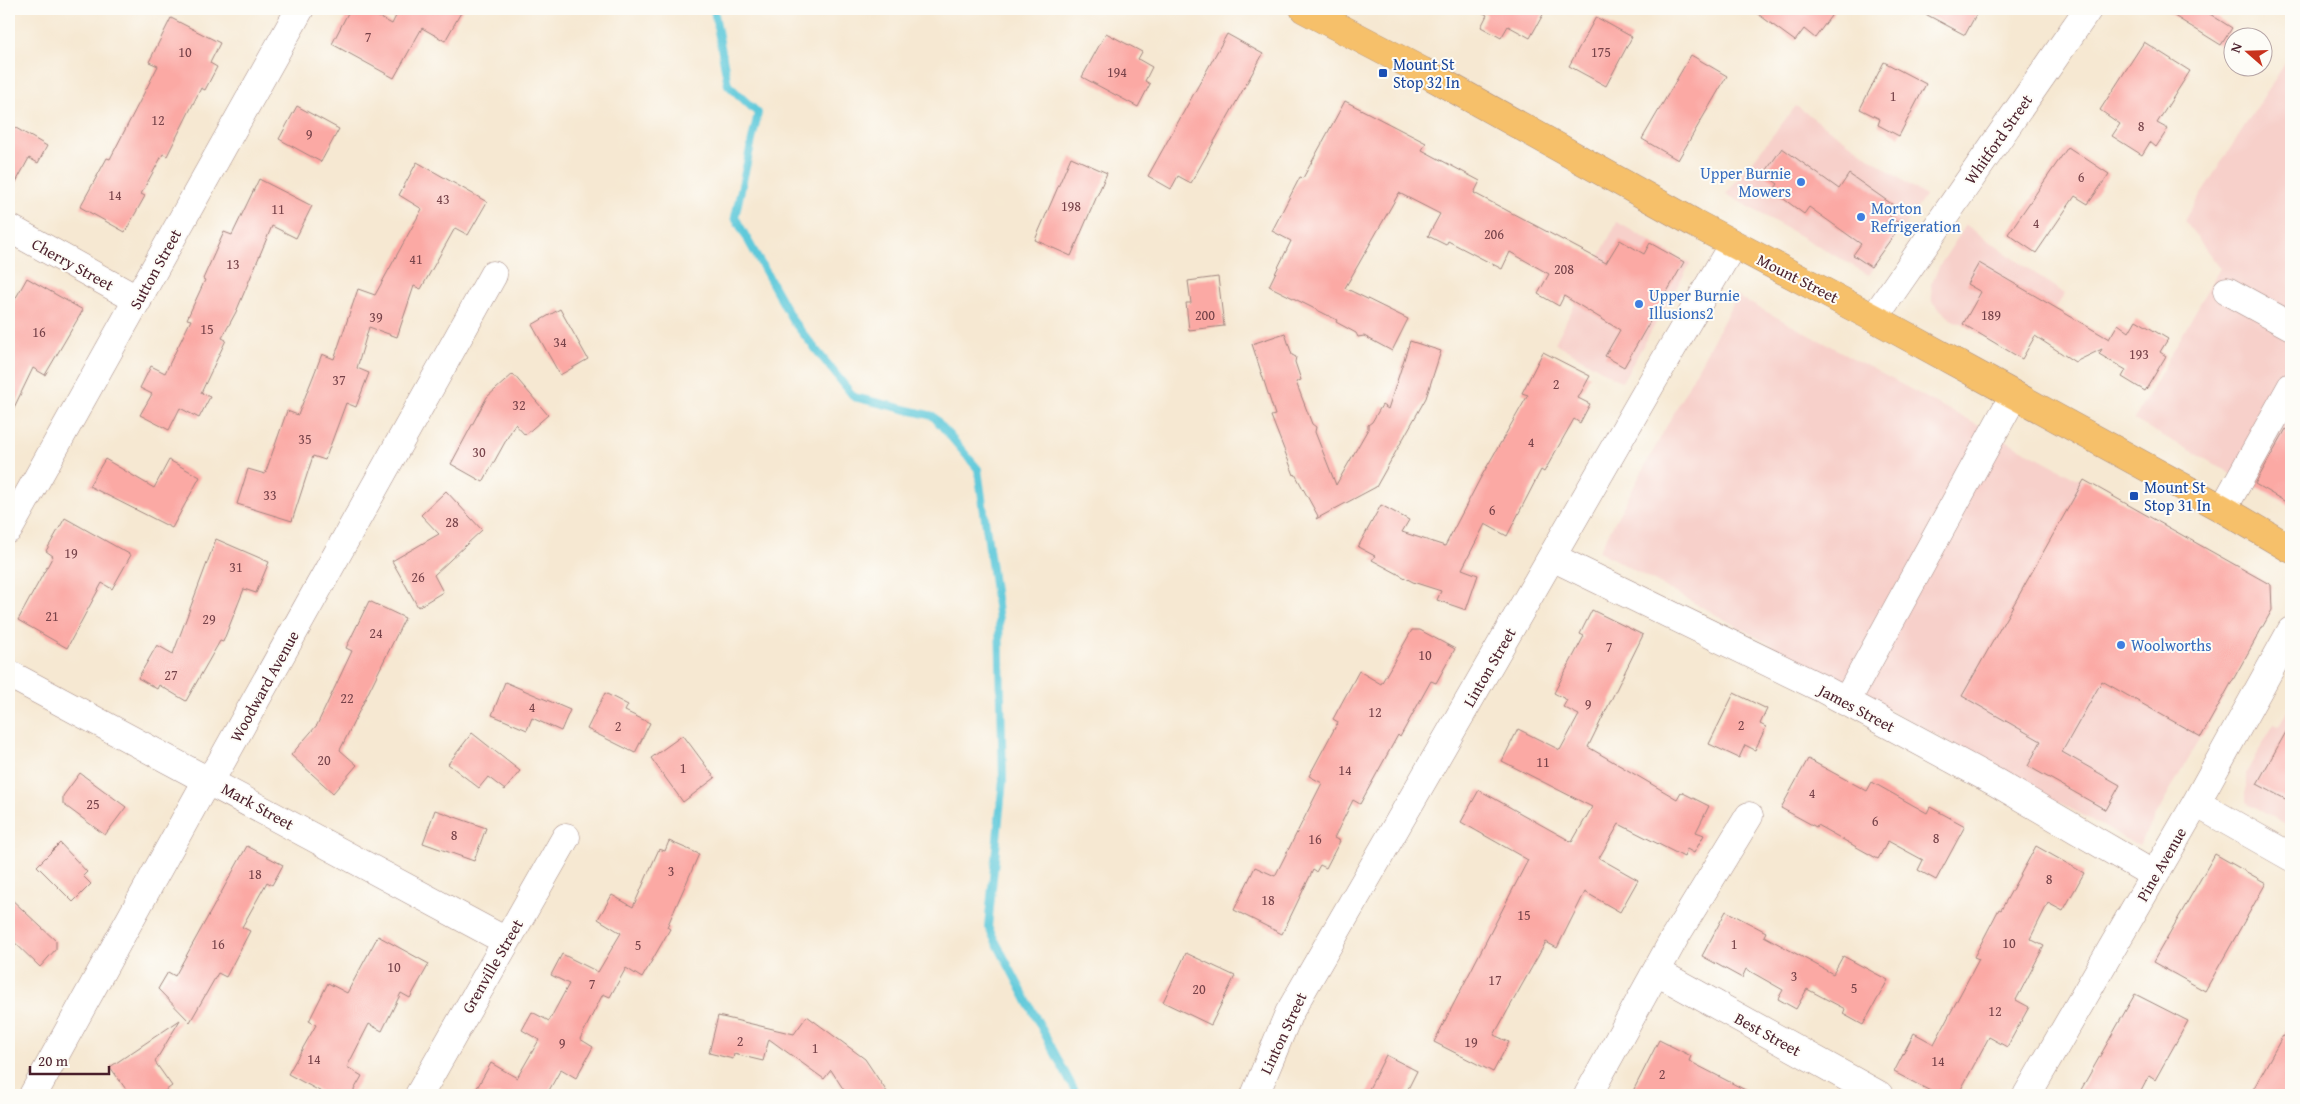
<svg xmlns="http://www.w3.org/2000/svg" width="2300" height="1104" font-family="'Gentium Book Plus',serif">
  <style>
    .built { fill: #f7d0ca }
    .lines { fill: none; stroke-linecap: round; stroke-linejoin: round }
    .stream { stroke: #5fc9da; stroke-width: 8 }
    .building { fill: #fba9a4 }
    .minor-casing { stroke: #a0847e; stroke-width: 29 }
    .highway-casing { stroke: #a0847e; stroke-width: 29 }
    .minor { stroke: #fff; stroke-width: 28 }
    .highway { stroke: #f6c06b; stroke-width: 28 }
    .transit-dot { fill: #1a4fb4; stroke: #fdfcf7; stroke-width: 2 }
    .shop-dot { fill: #3f7fe0; stroke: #fdfcf7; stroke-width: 2 }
    .labels { text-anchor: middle; stroke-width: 4; stroke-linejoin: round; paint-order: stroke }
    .number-label { font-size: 14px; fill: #764249 }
    .transit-label { font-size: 16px; fill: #164399; stroke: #fdfcf7; text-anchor: start }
    .street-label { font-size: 16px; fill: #4a1f2b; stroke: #fdfcf7 }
    .shop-label { font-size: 16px; fill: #366cbe; stroke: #fdfcf7; text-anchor: start }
  </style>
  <rect width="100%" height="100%" fill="#fdfcf7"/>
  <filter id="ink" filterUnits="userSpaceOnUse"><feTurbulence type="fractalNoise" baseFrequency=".02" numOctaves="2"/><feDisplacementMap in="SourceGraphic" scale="10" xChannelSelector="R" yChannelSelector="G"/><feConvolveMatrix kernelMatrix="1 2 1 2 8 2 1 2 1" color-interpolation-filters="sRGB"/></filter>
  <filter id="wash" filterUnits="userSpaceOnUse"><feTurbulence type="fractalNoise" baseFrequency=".0096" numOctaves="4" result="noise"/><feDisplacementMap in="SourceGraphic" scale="20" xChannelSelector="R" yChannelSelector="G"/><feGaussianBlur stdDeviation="1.12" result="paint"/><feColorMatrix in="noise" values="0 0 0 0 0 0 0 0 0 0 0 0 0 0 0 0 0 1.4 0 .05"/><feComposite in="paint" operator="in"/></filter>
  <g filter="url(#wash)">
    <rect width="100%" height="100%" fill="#f6e8d2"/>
    <path class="built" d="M 2291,54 L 2291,506 L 2134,420 L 2220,268 L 2184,220 Z
      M 1796,106 L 1925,196 L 1869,275 L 1726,194 Z
      M 1617,222 L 1690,264 L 1622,382 L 1555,343 Z
      M 1966,225 L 2065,294 L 2022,359 L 1963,324 L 1952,320 L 1932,302 L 1931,284 L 1940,265 Z
      M 1737,296 L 2076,478 L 2084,480 L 2271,585 L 2272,610 L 2139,846 L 1599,551 Z
      M 2291,705 L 2291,827 L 2246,802 L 2246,773 L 2274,724 L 2279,726 Z"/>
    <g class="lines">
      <path class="stream" d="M 714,9 L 728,85 L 758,113 L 735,217 L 793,321 L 854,397 L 933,416 L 978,469 L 999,620 L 1003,780 L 988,927 L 1077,1095"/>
    </g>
    <g id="blocks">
      <path class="building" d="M 350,9 L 364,9 L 392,24 L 397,14 L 388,9 L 463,9 L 445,41 L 422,28 L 394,78 L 332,44 Z
        M 1476,9 L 1546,9 L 1530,38 L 1508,26 L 1501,38 L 1481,27 L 1487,15 Z
        M 1751,9 L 1836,9 L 1815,38 L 1804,29 L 1795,41 Z
        M 1916,9 L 1979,9 L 1965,35 Z
        M 2163,9 L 2202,9 L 2232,28 L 2221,45 Z
        M 1596,17 L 1632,37 L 1606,86 L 1569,66 Z
        M 171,18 L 220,43 L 210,63 L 217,67 L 205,90 L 201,88 L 167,156 L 163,154 L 141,194 L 145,196 L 125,232 L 80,207 L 107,158 L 110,159 L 158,66 L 149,62 Z
        M 1106,33 L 1142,52 L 1138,59 L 1152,67 L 1145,81 L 1150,84 L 1138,107 L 1082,77 Z
        M 1227,34 L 1263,54 L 1191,183 L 1178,176 L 1171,189 L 1148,176 Z
        M 2144,42 L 2190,71 L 2157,123 L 2168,129 L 2156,147 L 2150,142 L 2142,155 L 2112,136 L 2120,124 L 2100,110 Z
        M 1691,55 L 1727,76 L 1678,160 L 1642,139 Z
        M 1884,62 L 1926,84 L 1899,136 L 1878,125 L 1880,119 L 1860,109 Z
        M 1345,101 L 1426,143 L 1422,150 L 1480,181 L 1474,193 L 1606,263 L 1620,240 L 1644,254 L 1650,243 L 1684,262 L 1624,367 L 1605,356 L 1620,330 L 1564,296 L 1559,306 L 1538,294 L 1549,274 L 1510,252 L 1502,269 L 1448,241 L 1446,245 L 1428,236 L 1440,214 L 1399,193 L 1345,288 L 1408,319 L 1392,351 L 1364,336 L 1358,337 L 1356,333 L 1336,322 L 1337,320 L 1269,286 L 1291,241 L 1272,231 L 1300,177 L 1303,178 Z
        M 297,106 L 339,129 L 321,162 L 279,139 Z
        M 9,124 L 47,146 L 38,163 L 29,158 L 9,195 Z
        M 2068,147 L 2109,174 L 2088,204 L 2075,196 L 2036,253 L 2008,234 Z
        M 1782,148 L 1839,189 L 1849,174 L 1893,205 L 1887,214 L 1901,225 L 1871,267 L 1853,255 L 1861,244 L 1809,207 L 1804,214 L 1773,191 L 1778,184 L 1764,174 Z
        M 1071,157 L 1107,173 L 1071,256 L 1035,240 Z
        M 417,162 L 487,202 L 468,235 L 455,228 L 421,289 L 414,286 L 397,337 L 369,327 L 357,368 L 369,373 L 356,407 L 346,403 L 325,460 L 313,456 L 292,521 L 237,504 L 248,469 L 265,474 L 287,411 L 298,415 L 322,354 L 334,359 L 358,289 L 375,295 L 422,209 L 399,195 Z
        M 259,179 L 312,206 L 296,238 L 272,226 L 236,312 L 222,338 L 226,340 L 201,393 L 210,397 L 199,418 L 180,408 L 169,430 L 140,415 L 152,394 L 140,388 L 151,366 L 165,373 L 191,320 L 187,319 L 205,280 L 203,279 L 224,232 L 232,235 Z
        M 1979,263 L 2109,339 L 2118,324 L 2129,332 L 2136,320 L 2168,339 L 2160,352 L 2166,356 L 2145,391 L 2122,377 L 2126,370 L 2099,354 L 2102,349 L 2075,362 L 2035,336 L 2022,359 L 1963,324 L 1981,292 L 1967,284 Z
        M 1218,277 L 1224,326 L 1189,330 L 1186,303 L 1191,303 L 1188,281 Z
        M 27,278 L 83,310 L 45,375 L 33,368 L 9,418 L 9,310 Z
        M 560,309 L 588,359 L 560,375 L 532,325 Z
        M 1285,333 L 1292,355 L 1296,357 L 1295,362 L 1301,380 L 1296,382 L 1312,424 L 1316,427 L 1315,432 L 1336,485 L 1368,429 L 1368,425 L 1372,422 L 1382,405 L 1388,409 L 1410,341 L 1441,351 L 1426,398 L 1376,487 L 1316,519 L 1318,516 L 1295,474 L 1294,475 L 1271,416 L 1275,415 L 1252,344 Z
        M 1543,352 L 1590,376 L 1578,398 L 1590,404 L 1580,423 L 1574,419 L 1544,472 L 1541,470 L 1507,536 L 1485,524 L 1462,569 L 1478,575 L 1466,610 L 1437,600 L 1441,591 L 1413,582 L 1372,560 L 1375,556 L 1358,547 L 1381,505 L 1409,520 L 1402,532 L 1445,546 L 1481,477 L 1528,395 L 1522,393 Z
        M 513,374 L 548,415 L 525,435 L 515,424 L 483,482 L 451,464 L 487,397 Z
        M 2286,429 L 2291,432 L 2291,505 L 2255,484 Z
        M 105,459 L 154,488 L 169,460 L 200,477 L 172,528 L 89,486 Z
        M 2084,480 L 2271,585 L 2272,610 L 2201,737 L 2102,681 L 2062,752 L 2120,785 L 2106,810 L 2028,766 L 2041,741 L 1962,696 Z
        M 446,491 L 482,530 L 434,575 L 443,592 L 418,607 L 392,561 L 439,534 L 421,515 Z
        M 65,518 L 131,555 L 112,589 L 102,583 L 67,648 L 18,620 L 53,556 L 46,551 Z
        M 216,539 L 269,562 L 256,593 L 244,589 L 223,642 L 220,641 L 186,701 L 159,685 L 157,689 L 138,678 L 157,645 L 173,654 Z
        M 369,601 L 405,618 L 340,750 L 357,765 L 333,793 L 291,755 L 317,725 L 352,651 L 346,648 Z
        M 1592,610 L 1643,635 L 1588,747 L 1677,799 L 1681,792 L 1709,806 L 1696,832 L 1704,835 L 1694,853 L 1687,849 L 1684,857 L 1619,824 L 1599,858 L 1638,880 L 1620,912 L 1585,892 L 1557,948 L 1546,942 L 1494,1035 L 1509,1042 L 1493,1072 L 1434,1042 L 1528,860 L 1461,822 L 1479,790 L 1572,842 L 1592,807 L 1502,761 L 1518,729 L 1560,750 L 1579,715 L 1563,707 L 1567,700 L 1554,693 L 1584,636 L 1580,634 Z
        M 1412,630 L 1420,630 L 1455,649 L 1436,683 L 1431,681 L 1400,737 L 1398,735 L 1360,804 L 1353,800 L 1334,838 L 1340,841 L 1326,868 L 1320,865 L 1316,872 L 1313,870 L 1282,934 L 1234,910 L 1255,867 L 1275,876 L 1322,783 L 1309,776 L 1338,722 L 1333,719 L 1359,671 L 1381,684 Z
        M 505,682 L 570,710 L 561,731 L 532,718 L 527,730 L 492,715 Z
        M 605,693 L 628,705 L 625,711 L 650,723 L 635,753 L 587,729 Z
        M 1734,693 L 1767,709 L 1760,724 L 1766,727 L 1755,750 L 1745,745 L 1739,758 L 1709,744 Z
        M 2291,723 L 2291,802 L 2257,784 Z
        M 472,733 L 520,771 L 505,790 L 488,777 L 479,788 L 448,764 Z
        M 683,735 L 715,778 L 683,802 L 651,758 Z
        M 1808,759 L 1867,791 L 1872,782 L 1927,813 L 1930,807 L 1965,826 L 1936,880 L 1918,870 L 1923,860 L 1888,841 L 1878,859 L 1817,825 L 1816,827 L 1781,808 Z
        M 80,773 L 126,807 L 105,835 L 63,804 L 63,796 Z
        M 435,810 L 486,828 L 474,861 L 423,843 Z
        M 669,841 L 699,854 L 667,927 L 670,929 L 642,978 L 626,968 L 610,997 L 603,994 L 580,1039 L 593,1047 L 576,1078 L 561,1069 L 547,1094 L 549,1095 L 473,1095 L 491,1063 L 517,1078 L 539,1040 L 522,1030 L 532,1012 L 549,1021 L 569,984 L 551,975 L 562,954 L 598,972 L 621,933 L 598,919 L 612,895 L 633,907 L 659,849 L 665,851 Z
        M 60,843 L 87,872 L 83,876 L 91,884 L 73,902 L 37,866 Z
        M 247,846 L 283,865 L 272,885 L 267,882 L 242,927 L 250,931 L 226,977 L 218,973 L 190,1022 L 158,989 L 168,972 L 175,976 Z
        M 2036,846 L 2084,873 L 2063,911 L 2048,903 L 2030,939 L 2044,946 L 2016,1000 L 2029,1007 L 2007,1047 L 1989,1037 L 1958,1095 L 1938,1095 L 1894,1072 L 1914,1033 L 1934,1044 L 1979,959 L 1974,957 L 1999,909 L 2001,910 Z
        M 2215,854 L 2266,883 L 2205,991 L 2153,962 Z
        M 9,897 L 56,941 L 56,949 L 40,967 L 9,937 Z
        M 1726,911 L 1766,932 L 1764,936 L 1833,974 L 1843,956 L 1888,980 L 1863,1025 L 1843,1014 L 1845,1009 L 1807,989 L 1796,1009 L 1778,999 L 1783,990 L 1746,969 L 1742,978 L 1702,956 Z
        M 378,936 L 429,964 L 410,998 L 401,993 L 382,1031 L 369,1024 L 347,1067 L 362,1076 L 351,1095 L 327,1095 L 288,1074 L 316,1025 L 309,1021 L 328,983 L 347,993 Z
        M 1186,953 L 1235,976 L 1211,1025 L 1163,1002 Z
        M 2135,994 L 2188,1021 L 2155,1080 L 2149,1076 L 2139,1095 L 2078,1095 Z
        M 718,1016 L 794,1034 L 807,1016 L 865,1059 L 889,1095 L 847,1095 L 831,1070 L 824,1079 L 769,1039 L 763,1061 L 734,1054 L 733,1059 L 709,1053 Z
        M 180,1020 L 155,1062 L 172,1086 L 159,1095 L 130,1095 L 110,1067 Z
        M 2291,1021 L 2291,1095 L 2250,1095 Z
        M 1659,1040 L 1691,1056 L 1689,1061 L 1755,1095 L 1631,1095 Z
        M 1386,1055 L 1417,1071 L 1405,1095 L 1366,1095 Z"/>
    </g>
  </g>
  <g filter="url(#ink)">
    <use href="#blocks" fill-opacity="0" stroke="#a0847e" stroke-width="1"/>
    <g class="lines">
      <defs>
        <path id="minor" d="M 9,228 L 138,300
          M 2227,291 L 2291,326
          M 1874,318 L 2088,9
          M 2223,509 L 2291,387
          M 9,529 L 300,9
          M 1552,557 L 1823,689 L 1997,783 L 2154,875
          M 9,674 L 506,941
          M 1846,702 L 2014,395
          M 2196,803 L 2291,857
          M 1657,972 L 1879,1095
          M 33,1095 L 200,793 L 220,764 L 493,275
          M 419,1095 L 566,837
          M 1255,1095 L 1289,1013 L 1654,379 L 1733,244
          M 1588,1095 L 1675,937 L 1749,816
          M 2027,1095 L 2196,803 L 2291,631"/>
        <path id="highway" d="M 1304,9 L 1422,71 L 1694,223 L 1874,318 L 2223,509 L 2291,549"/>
      </defs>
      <use href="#minor" class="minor-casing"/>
      <use href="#highway" class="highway-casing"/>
      <use href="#minor" class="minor"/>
      <use href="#highway" class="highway"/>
    </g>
  </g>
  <g class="transit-dot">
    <rect x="1378" y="68" width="10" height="10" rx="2.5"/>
    <rect x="2129" y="491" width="10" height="10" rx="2.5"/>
  </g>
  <g class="shop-dot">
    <circle cx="1801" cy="182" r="5"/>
    <circle cx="1861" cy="217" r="5"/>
    <circle cx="1639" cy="304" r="5"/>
    <circle cx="2121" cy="645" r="5"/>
  </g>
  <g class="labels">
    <g class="number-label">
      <text x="368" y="42">7</text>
      <text x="185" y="57">10</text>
      <text x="1601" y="57">175</text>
      <text x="1117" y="77">194</text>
      <text x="1893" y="101">1</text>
      <text x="158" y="125">12</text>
      <text x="2141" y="131">8</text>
      <text x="309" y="139">9</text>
      <text x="2081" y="182">6</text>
      <text x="115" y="200">14</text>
      <text x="443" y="204">43</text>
      <text x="1071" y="211">198</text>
      <text x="278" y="214">11</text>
      <text x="2036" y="228">4</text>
      <text x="1494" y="239">206</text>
      <text x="416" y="264">41</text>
      <text x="233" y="269">13</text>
      <text x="1564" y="274">208</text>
      <text x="1205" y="320">200</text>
      <text x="1991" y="320">189</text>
      <text x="376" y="322">39</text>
      <text x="207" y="334">15</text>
      <text x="39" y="337">16</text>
      <text x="560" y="347">34</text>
      <text x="2139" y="359">193</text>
      <text x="339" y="385">37</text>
      <text x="1556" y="389">2</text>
      <text x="519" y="410">32</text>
      <text x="305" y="444">35</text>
      <text x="1531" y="447">4</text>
      <text x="479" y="457">30</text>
      <text x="270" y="500">33</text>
      <text x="1492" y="515">6</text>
      <text x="452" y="527">28</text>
      <text x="71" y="558">19</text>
      <text x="236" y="572">31</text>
      <text x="418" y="582">26</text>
      <text x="52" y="621">21</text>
      <text x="209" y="624">29</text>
      <text x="376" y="638">24</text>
      <text x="1609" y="652">7</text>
      <text x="1425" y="660">10</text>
      <text x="171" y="680">27</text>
      <text x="347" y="703">22</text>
      <text x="1588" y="709">9</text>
      <text x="532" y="712">4</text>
      <text x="1375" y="717">12</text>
      <text x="1741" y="730">2</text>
      <text x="618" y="731">2</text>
      <text x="324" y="765">20</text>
      <text x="1543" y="767">11</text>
      <text x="683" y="773">1</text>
      <text x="1345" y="775">14</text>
      <text x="1812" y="798">4</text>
      <text x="93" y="809">25</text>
      <text x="1875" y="826">6</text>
      <text x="454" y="840">8</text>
      <text x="1936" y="843">8</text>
      <text x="1315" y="844">16</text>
      <text x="671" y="876">3</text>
      <text x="255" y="879">18</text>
      <text x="2049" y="884">8</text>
      <text x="1268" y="905">18</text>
      <text x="1524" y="920">15</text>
      <text x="2009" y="948">10</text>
      <text x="218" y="949">16</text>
      <text x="1734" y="949">1</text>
      <text x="638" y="950">5</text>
      <text x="394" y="972">10</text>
      <text x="1794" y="981">3</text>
      <text x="1495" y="985">17</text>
      <text x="592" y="989">7</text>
      <text x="1854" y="993">5</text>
      <text x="1199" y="994">20</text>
      <text x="1995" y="1016">12</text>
      <text x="740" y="1046">2</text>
      <text x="1471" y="1047">19</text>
      <text x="562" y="1048">9</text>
      <text x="815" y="1053">1</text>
      <text x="314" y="1064">14</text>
      <text x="1938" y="1066">14</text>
      <text x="1662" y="1079">2</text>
    </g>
    <g class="transit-label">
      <text x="1393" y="70">Mount St<tspan x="1393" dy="18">Stop 32 In</tspan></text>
      <text x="2144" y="493">Mount St<tspan x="2144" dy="18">Stop 31 In</tspan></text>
    </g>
    <g class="street-label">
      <text transform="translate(1998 139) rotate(-55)" y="6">Whitford Street</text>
      <text transform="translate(73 264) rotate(29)" y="6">Cherry Street</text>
      <text transform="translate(155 269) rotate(-61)" y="6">Sutton Street</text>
      <text transform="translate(1798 278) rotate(27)" y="6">Mount Street</text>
      <text transform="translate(1489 667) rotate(-60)" y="6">Linton Street</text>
      <text transform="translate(264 686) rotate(-61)" y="6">Woodward Avenue</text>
      <text transform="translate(1857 708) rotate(28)" y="6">James Street</text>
      <text transform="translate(258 806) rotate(29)" y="6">Mark Street</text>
      <text transform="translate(2161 864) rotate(-60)" y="6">Pine Avenue</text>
      <text transform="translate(492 966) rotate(-60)" y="6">Grenville Street</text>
      <text transform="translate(1283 1033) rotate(-65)" y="6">Linton Street</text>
      <text transform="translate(1768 1034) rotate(29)" y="6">Best Street</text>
    </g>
    <g class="shop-label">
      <text x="1791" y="179" text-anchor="end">Upper Burnie<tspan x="1791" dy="18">Mowers</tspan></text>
      <text x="1871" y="214">Morton<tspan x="1871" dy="18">Refrigeration</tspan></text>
      <text x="1649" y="301">Upper Burnie<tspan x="1649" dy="18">Illusions2</tspan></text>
      <text x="2131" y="651">Woolworths</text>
    </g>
  </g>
  <rect width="2300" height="1104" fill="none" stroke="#fdfcf7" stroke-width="30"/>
  <g transform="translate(2248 52) rotate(290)"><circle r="24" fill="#fdfcf7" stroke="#b5a4a5"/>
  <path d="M0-4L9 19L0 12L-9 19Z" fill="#c8321e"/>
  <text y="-8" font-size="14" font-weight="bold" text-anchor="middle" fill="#4a1f2b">N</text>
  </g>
  <path d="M30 1066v8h79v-8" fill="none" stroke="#4a1f2b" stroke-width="2.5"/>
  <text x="38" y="1066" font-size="15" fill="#4a1f2b" stroke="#fdfcf7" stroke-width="4" paint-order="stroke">20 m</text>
</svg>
